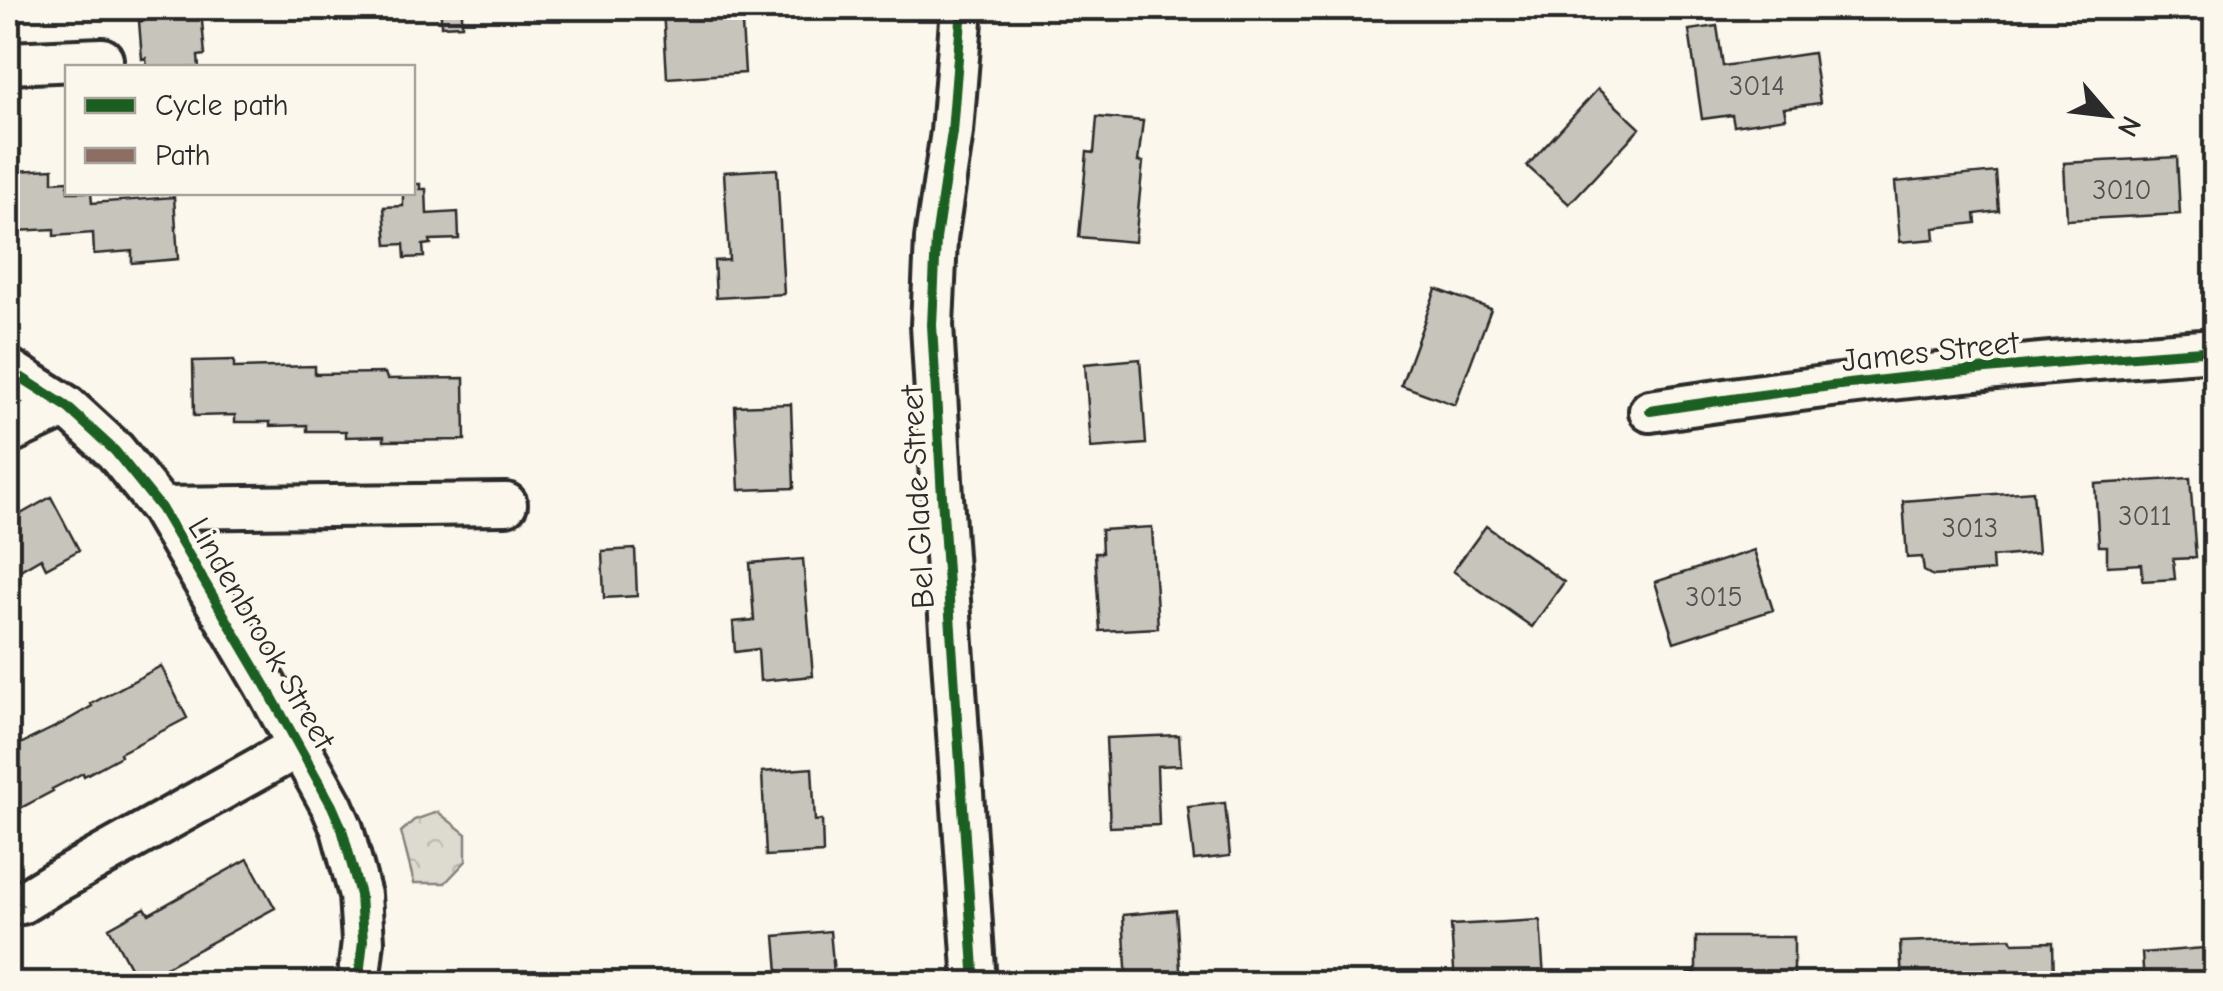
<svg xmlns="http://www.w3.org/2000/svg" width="2223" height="991" font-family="'Comic Neue',sans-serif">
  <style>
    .forest { fill: url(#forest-crowns); stroke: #84827e; stroke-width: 2.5 }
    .building { fill: #c7c4bc; stroke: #2b2b2b; stroke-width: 2.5 }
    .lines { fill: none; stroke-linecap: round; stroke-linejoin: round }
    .minor-casing { stroke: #2b2b2b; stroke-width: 48 }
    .minor { stroke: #fbf7ec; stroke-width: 40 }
    .quiet { stroke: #8d6e63; stroke-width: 8; stroke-dasharray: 15 8; stroke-linecap: butt }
    .cycleway-casing { stroke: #fbf7ec; stroke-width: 16 }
    .cycleway { stroke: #1b5e20; stroke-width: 10 }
    .labels { text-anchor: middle; stroke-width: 8; stroke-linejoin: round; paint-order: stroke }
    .number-label { font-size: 28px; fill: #52514f }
    .street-label { font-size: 32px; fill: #2b2b2b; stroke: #fbf7ec }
  </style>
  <defs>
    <pattern id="forest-crowns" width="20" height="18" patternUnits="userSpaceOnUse" patternTransform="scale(2.5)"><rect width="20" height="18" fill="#dddad0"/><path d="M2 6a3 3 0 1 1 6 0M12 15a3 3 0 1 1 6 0" fill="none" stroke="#bebbb3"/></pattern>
  </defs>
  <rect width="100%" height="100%" fill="#fbf7ec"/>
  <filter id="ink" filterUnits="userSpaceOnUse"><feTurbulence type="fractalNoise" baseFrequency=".01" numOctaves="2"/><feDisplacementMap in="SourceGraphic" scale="20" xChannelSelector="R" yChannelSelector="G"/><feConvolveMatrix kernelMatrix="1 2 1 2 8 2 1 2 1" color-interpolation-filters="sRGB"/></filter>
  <g filter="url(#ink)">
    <path class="forest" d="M 438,812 L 466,834 L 466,861 L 445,883 L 414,883 L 401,832 L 414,820 Z"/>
    <path class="building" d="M 143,8 L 197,8 L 197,11 L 201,10 L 205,55 L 198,56 L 199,68 L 147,68 L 146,58 L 142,59 L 139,21 L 144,21 Z
      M 441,8 L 462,8 L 462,25 L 441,26 Z
      M 663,8 L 741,8 L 745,73 L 667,78 Z
      M 1717,26 L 1723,66 L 1813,53 L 1820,103 L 1784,108 L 1786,118 L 1734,126 L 1732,115 L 1702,119 L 1689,30 Z
      M 1598,89 L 1640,128 L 1569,204 L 1527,166 Z
      M 1097,117 L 1143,121 L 1138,162 L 1143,162 L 1135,242 L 1079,237 L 1087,152 L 1094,153 Z
      M 2177,157 L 2180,214 L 2067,220 L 2064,163 Z
      M 13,162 L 16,171 L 53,169 L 53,182 L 68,181 L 68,192 L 91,192 L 92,203 L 174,197 L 178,259 L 132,263 L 132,251 L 94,254 L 93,233 L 54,236 L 54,229 L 16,231 L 16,215 L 8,216 L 8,163 Z
      M 777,169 L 784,294 L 716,298 L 714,261 L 729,260 L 724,172 Z
      M 1996,172 L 1999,211 L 1975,214 L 1976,223 L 1934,228 L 1935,239 L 1900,242 L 1895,182 Z
      M 413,184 L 420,184 L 420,189 L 426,189 L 427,214 L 458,212 L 459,239 L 430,240 L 431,244 L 423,245 L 424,257 L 405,258 L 404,244 L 387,245 L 384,207 L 403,206 L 403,192 L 412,192 Z
      M 1436,289 L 1491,309 L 1455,405 L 1401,385 Z
      M 1140,359 L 1146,444 L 1091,448 L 1085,364 Z
      M 234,360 L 234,368 L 315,366 L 315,374 L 385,373 L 387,379 L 464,378 L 465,440 L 384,441 L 384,436 L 346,437 L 346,431 L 307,431 L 307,425 L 270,426 L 270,422 L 235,422 L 235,415 L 194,416 L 193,361 Z
      M 791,404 L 794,488 L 739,490 L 735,406 Z
      M 2190,478 L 2196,558 L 2173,559 L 2175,579 L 2143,581 L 2142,564 L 2107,566 L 2107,546 L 2099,546 L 2095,484 Z
      M 2033,491 L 2038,553 L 1992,557 L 1993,571 L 1933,576 L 1924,571 L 1922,557 L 1907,558 L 1903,501 Z
      M 51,497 L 79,550 L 46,568 L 41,558 L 8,577 L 8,518 L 18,512 L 19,515 Z
      M 1486,526 L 1564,582 L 1532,627 L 1453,571 Z
      M 1152,527 L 1158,628 L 1100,631 L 1095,553 L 1102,553 L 1101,530 Z
      M 635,549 L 637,596 L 604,598 L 602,551 Z
      M 1754,550 L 1773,610 L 1674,642 L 1655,582 Z
      M 803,559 L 813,676 L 760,681 L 758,649 L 735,652 L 733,622 L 754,620 L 750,563 Z
      M 161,666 L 187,718 L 120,753 L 121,756 L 84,776 L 83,773 L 52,789 L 53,791 L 19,809 L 21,812 L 8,819 L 8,750 L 61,724 L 92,706 L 91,704 Z
      M 1179,735 L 1181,765 L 1157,766 L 1159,825 L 1110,827 L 1106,738 Z
      M 812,768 L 815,821 L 822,820 L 823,853 L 766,856 L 762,772 Z
      M 1225,803 L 1230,856 L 1194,860 L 1188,807 Z
      M 248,859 L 275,908 L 138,982 L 109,928 L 145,908 L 149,914 Z
      M 1176,910 L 1181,984 L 1127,984 L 1123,915 Z
      M 1540,920 L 1544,979 L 1497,984 L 1455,984 L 1451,925 Z
      M 830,931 L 835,984 L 779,984 L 775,936 Z
      M 1696,937 L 1794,937 L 1794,984 L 1688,984 L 1688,973 L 1696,973 Z
      M 2011,938 L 2013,943 L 2053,942 L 2054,984 L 1902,984 L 1900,942 Z
      M 2216,947 L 2216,984 L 2144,984 L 2142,953 Z"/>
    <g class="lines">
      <defs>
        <path id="minor" d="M 962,8 L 952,132 L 936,239 L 932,325 L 942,497 L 975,984
          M 8,63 L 102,59
          M 8,369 L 66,406 L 115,451 L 161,508 L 264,683 L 332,806 L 342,829 L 360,895 L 363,941 L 358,984
          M 1650,411 C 1838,382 2026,363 2216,350
          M 8,433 L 66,406
          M 161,508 L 506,504
          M 21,903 L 52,884 L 299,746"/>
      </defs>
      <use href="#minor" class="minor-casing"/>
      <use href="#minor" class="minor"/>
      <path class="quiet" d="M 8,924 L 21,903"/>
      <defs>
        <path id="cycleway" d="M 962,8 L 952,132 L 936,239 L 932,325 L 942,497 L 975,984
          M 8,369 L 66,406 L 115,451 L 161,508 L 264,683 L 332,806 L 342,829 L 360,895 L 363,941 L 358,984
          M 1650,411 C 1838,382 2026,363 2216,350"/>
      </defs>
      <use href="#cycleway" class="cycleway-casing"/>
      <use href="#cycleway" class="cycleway"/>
    </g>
  </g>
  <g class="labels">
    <g class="number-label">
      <text x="1757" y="95">3014</text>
      <text x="2122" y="199">3010</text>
      <text x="2145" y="525">3011</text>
      <text x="1970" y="537">3013</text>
      <text x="1714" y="606">3015</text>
    </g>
    <g class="street-label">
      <text transform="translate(1930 351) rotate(-6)" y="11">James Street</text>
      <text transform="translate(917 497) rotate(-93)" y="11">Bel Glade Street</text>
      <text transform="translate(262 633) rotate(60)" y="11">Lindenbrook Street</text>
    </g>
  </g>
  <rect width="2223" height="991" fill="none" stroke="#fbf7ec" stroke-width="40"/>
  <rect x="20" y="20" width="2183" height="951" fill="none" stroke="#2b2b2b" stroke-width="4" filter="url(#ink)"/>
  <rect x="65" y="65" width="350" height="130" fill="#fbf7ec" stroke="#a8a59f" stroke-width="2.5"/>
  <rect x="85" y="98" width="50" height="15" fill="#1b5e20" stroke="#a8a59f" stroke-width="2.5"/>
  <text x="155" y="115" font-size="30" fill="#2b2b2b">Cycle path</text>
  <rect x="85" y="148" width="50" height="15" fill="#8d6e63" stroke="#a8a59f" stroke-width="2.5"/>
  <text x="155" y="165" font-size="30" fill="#2b2b2b">Path</text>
  <g transform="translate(2108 115) rotate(118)" stroke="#fbf7ec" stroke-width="8" paint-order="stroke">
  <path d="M0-8L18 38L0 25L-18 38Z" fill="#2b2b2b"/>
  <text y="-15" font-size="28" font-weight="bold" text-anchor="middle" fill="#2b2b2b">N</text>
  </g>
</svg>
